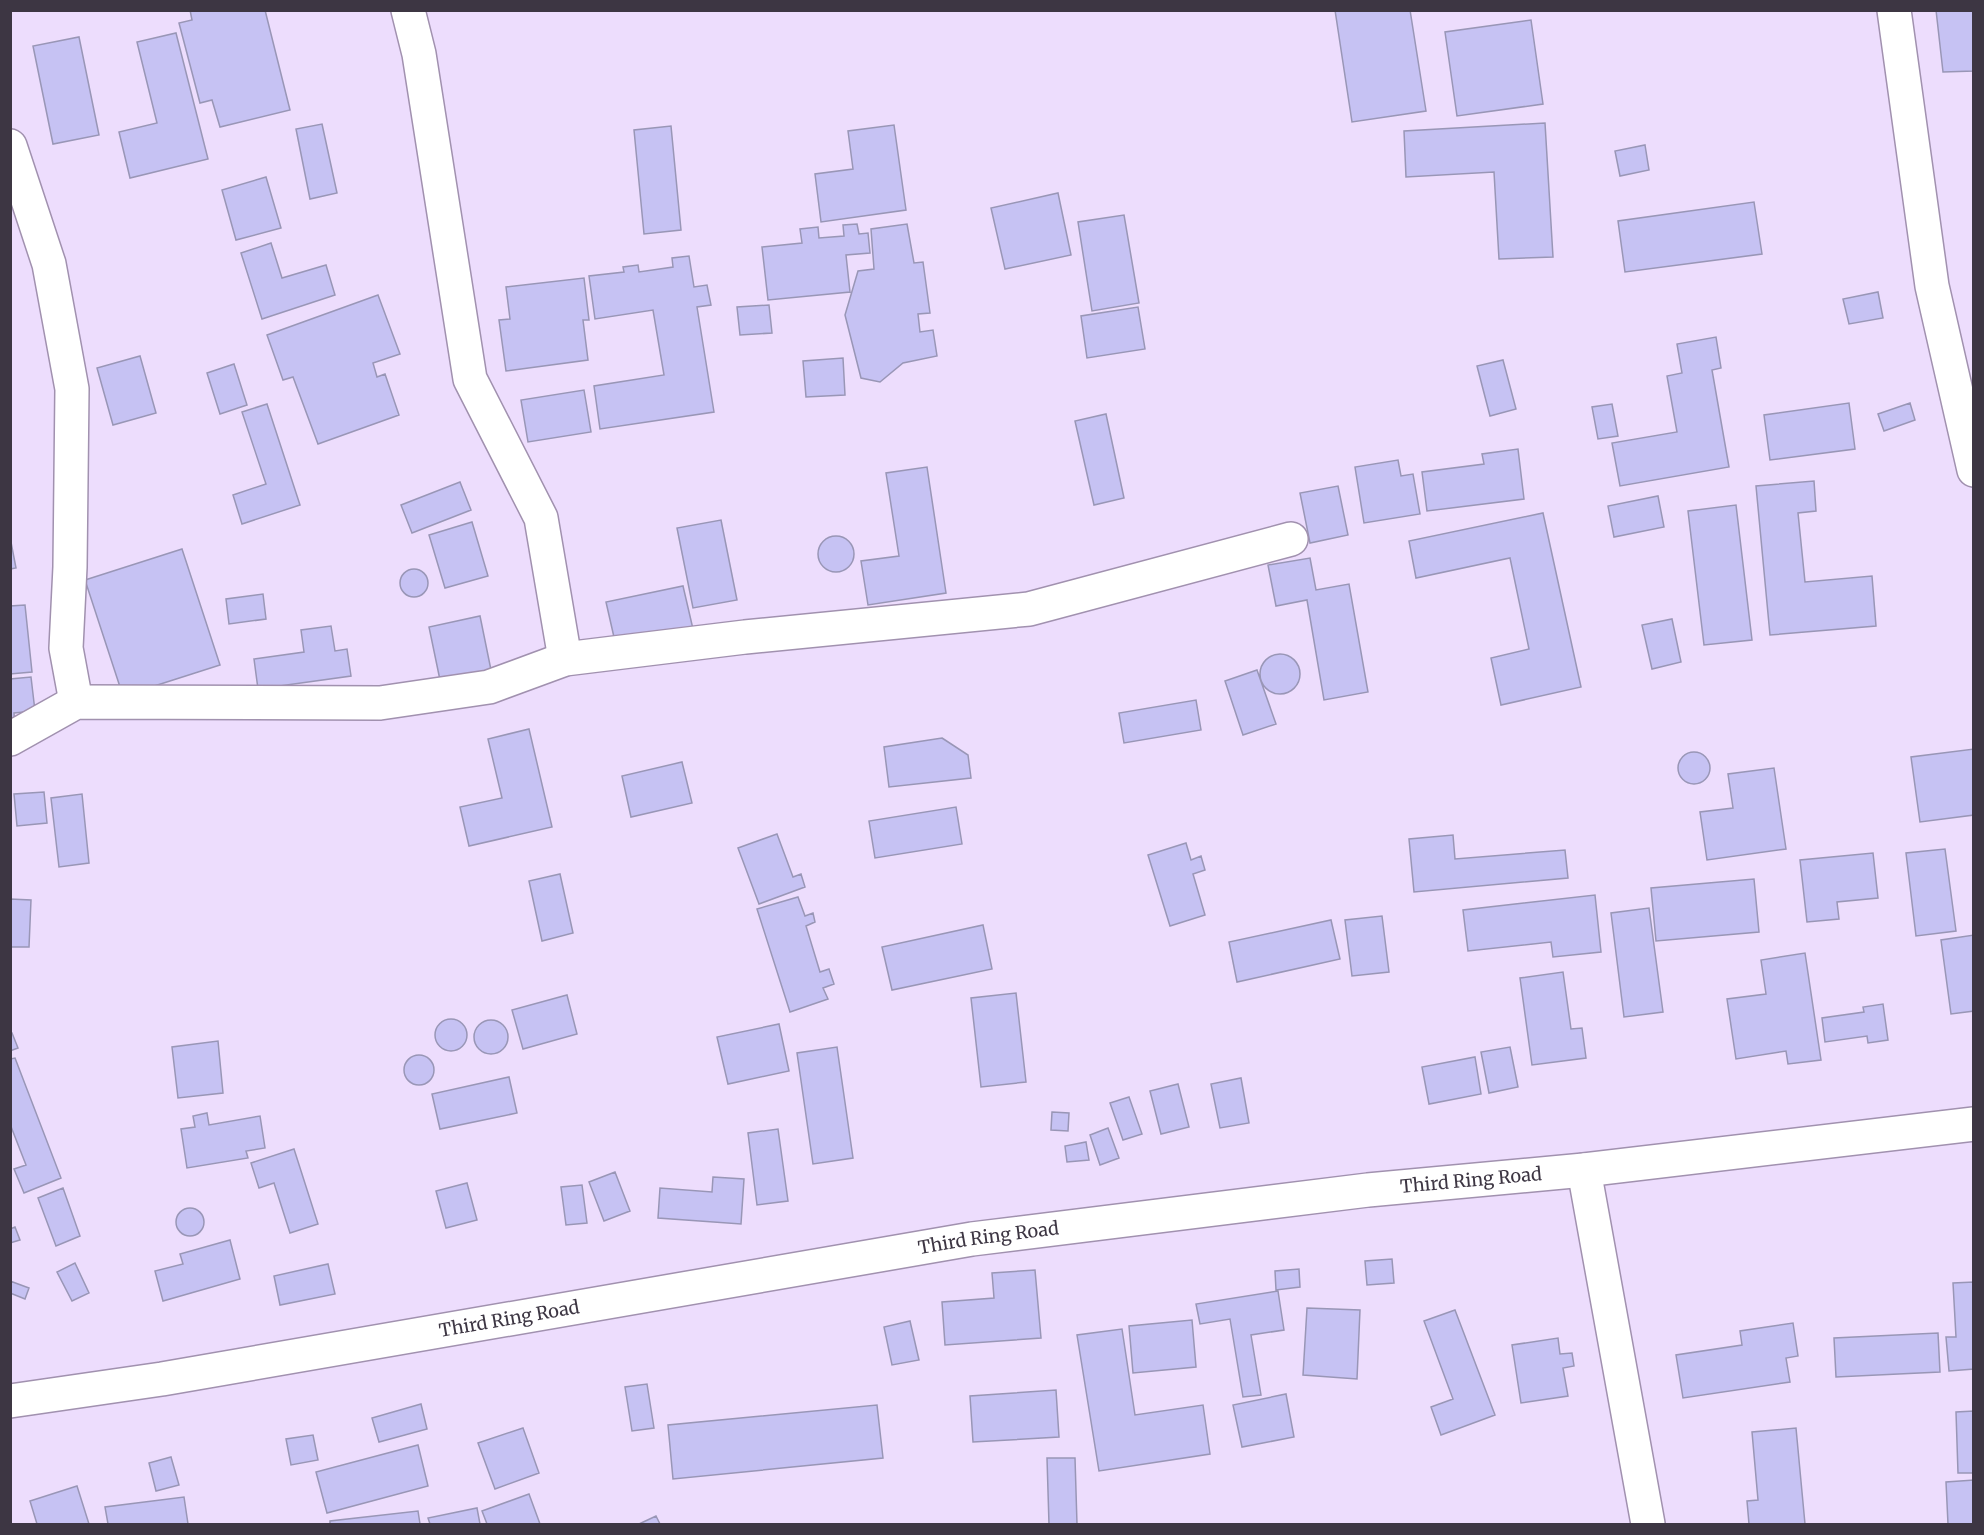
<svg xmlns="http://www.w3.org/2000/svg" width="1984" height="1535" font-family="Merriweather,serif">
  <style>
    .building { fill: #c6c2f3; stroke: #9996b6; stroke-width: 1.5 }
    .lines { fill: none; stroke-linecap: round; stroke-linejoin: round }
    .minor-casing { stroke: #a191af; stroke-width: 36 }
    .minor { stroke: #fff; stroke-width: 33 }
    .labels { text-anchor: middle; stroke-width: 6; stroke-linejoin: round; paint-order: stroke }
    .street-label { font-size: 18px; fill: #3d3643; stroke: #edddfd }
  </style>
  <rect width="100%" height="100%" fill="#edddfd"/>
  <path class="building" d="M 190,10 L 265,10 L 290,110 L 220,127 L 212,100 L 200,103 L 179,23 L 192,20 Z
    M 1335,10 L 1410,10 L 1426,111 L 1352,122 Z
    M 1936,10 L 1974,10 L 1974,71 L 1943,72 Z
    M 1531,20 L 1543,104 L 1457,116 L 1445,32 Z
    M 176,33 L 208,159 L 130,178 L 119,132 L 157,123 L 137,42 Z
    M 79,37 L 99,135 L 53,144 L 33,46 Z
    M 1545,123 L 1553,257 L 1499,259 L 1494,172 L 1406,177 L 1404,131 Z
    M 322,124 L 337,193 L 310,199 L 296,129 Z
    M 894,125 L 906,210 L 821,222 L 815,174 L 853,169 L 848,131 Z
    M 671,126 L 681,230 L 644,234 L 634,130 Z
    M 1645,145 L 1649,170 L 1620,176 L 1615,151 Z
    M 266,177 L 281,228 L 236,240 L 222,190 Z
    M 1058,193 L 1071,255 L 1005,269 L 991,208 Z
    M 1754,202 L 1762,254 L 1625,272 L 1618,221 Z
    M 1124,215 L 1139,303 L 1092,311 L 1078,222 Z
    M 857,224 L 859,234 L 868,233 L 870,253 L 846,255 L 850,292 L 768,300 L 762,247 L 802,243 L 800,229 L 818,227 L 819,238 L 844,236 L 843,225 Z
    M 907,224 L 914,263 L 923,262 L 930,313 L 918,314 L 920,332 L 933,330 L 937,356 L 903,363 L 880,382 L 861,378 L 845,315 L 858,271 L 874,269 L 871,229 Z
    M 271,243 L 282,278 L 326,265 L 335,295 L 262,319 L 241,253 Z
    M 689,256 L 694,287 L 707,285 L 711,305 L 697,307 L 714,412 L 600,429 L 594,386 L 664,375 L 653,310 L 595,319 L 589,276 L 624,272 L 623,267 L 638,265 L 639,272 L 673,267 L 672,258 Z
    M 584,278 L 589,320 L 583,320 L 588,360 L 506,371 L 499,320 L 510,319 L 506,287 Z
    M 1878,292 L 1883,318 L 1849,324 L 1843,299 Z
    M 378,295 L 400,354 L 373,363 L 377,377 L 385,374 L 399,415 L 318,444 L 293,377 L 283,380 L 267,335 Z
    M 769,305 L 772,333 L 740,335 L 737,307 Z
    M 1138,307 L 1145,349 L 1087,358 L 1081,316 Z
    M 1716,337 L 1721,368 L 1712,370 L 1729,467 L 1620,486 L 1612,443 L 1677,432 L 1667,376 L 1682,373 L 1677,344 Z
    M 140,356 L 156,413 L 113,425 L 97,368 Z
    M 843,358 L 845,395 L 806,397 L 803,361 Z
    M 1503,360 L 1516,409 L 1490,416 L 1477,366 Z
    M 234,364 L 247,405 L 220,414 L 207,373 Z
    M 584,390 L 591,432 L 528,442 L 521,400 Z
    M 1849,403 L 1855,449 L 1770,460 L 1764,415 Z
    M 1910,403 L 1915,420 L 1884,431 L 1878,414 Z
    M 267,404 L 300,505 L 242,524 L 233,495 L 266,484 L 242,412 Z
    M 1612,404 L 1618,436 L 1598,439 L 1592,407 Z
    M 1106,414 L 1124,498 L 1094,505 L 1075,421 Z
    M 1518,449 L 1524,499 L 1427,511 L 1422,472 L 1484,464 L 1482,454 Z
    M 1398,460 L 1401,476 L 1413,474 L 1420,514 L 1364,523 L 1355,467 Z
    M 927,467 L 946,593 L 868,605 L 861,561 L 899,556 L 886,473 Z
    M 1814,481 L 1816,511 L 1798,513 L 1805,582 L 1872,576 L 1876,626 L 1770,635 L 1756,486 Z
    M 460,482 L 471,510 L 412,533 L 401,505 Z
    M 1338,486 L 1348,535 L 1310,543 L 1300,493 Z
    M 1658,496 L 1664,527 L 1614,537 L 1608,506 Z
    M 1736,505 L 1752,640 L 1704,645 L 1688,511 Z
    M 1543,513 L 1581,687 L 1501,705 L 1491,658 L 1529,649 L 1510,558 L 1416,578 L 1409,541 Z
    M 721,520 L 737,600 L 693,608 L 677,528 Z
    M 472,522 L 488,576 L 445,588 L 429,535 Z
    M818 554a18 18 0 1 1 36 0a18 18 0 1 1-36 0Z
    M 10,537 L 16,568 L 10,569 Z
    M 182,549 L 220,665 L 123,696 L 85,580 Z
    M 1310,558 L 1316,590 L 1349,584 L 1368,692 L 1324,700 L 1307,600 L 1276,606 L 1268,565 Z
    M400 583a14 14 0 1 1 28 0a14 14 0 1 1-28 0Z
    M 683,586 L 693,629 L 616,646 L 606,602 Z
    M 263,594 L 266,619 L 229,624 L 226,599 Z
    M 25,605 L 32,672 L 10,674 L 10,606 Z
    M 480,616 L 491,670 L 440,680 L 429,627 Z
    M 1672,619 L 1681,662 L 1652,669 L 1642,625 Z
    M 331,626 L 335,651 L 347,649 L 351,676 L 258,689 L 254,659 L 304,652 L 301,630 Z
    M1260 674a20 20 0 1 1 40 0a20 20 0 1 1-40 0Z
    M 1257,670 L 1276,724 L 1243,735 L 1225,681 Z
    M 31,677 L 35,711 L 14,713 L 15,729 L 10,730 L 10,679 Z
    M 1196,700 L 1201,730 L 1124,743 L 1119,713 Z
    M 529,729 L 552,827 L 469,846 L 460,807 L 502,798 L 488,739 Z
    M 942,738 L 968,755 L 971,778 L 889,787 L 884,747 Z
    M 1974,749 L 1974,815 L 1920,822 L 1911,757 Z
    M1678 768a16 16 0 1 1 32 0a16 16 0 1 1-32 0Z
    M 682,762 L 692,803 L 631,817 L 622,776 Z
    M 1774,768 L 1786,849 L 1707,860 L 1700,812 L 1733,808 L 1728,774 Z
    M 44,792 L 47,823 L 17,826 L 14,794 Z
    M 82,794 L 89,863 L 59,867 L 51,798 Z
    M 956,807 L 962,844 L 875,858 L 869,821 Z
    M 777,834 L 793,877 L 801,874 L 805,887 L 759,904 L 738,848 Z
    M 1453,835 L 1455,859 L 1565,850 L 1568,878 L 1414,892 L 1409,839 Z
    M 1186,843 L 1191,860 L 1201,856 L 1205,870 L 1193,874 L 1205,915 L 1170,926 L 1148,855 Z
    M 1945,849 L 1956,931 L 1916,936 L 1906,853 Z
    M 1873,853 L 1878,898 L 1837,902 L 1839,919 L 1807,922 L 1800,860 Z
    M 560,874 L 573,933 L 542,941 L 529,881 Z
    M 1754,879 L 1759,932 L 1656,941 L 1651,888 Z
    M 1595,895 L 1601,952 L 1553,957 L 1551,942 L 1468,951 L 1463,910 Z
    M 798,897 L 805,916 L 813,913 L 815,922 L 806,926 L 820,972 L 829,969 L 834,984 L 823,988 L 828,999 L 790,1012 L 757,909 Z
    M 10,899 L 31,900 L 29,947 L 10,947 Z
    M 1649,908 L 1663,1012 L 1624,1017 L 1611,913 Z
    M 1382,916 L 1389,972 L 1352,976 L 1345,920 Z
    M 1331,920 L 1340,959 L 1237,982 L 1229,942 Z
    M 983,925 L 992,969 L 892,990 L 882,947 Z
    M 1974,935 L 1974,1011 L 1951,1014 L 1941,940 Z
    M 1805,953 L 1821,1060 L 1788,1064 L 1786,1051 L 1736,1059 L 1727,999 L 1766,994 L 1761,960 Z
    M 1563,972 L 1571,1029 L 1582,1028 L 1586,1058 L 1532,1065 L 1520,978 Z
    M 1016,993 L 1026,1082 L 981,1087 L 971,998 Z
    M 567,995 L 577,1034 L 523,1049 L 512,1010 Z
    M 1883,1004 L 1888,1040 L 1868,1043 L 1867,1036 L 1825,1042 L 1822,1018 L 1864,1012 L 1863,1007 Z
    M435 1035a16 16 0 1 1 32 0a16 16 0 1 1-32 0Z
    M474 1037a17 17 0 1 1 34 0a17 17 0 1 1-34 0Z
    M 779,1024 L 789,1071 L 728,1084 L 717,1037 Z
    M 12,1033 L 18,1048 L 10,1051 L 10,1034 Z
    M 218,1041 L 223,1093 L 178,1098 L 172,1047 Z
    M 837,1047 L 853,1158 L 813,1164 L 797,1053 Z
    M 1510,1047 L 1518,1087 L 1489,1093 L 1481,1052 Z
    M404 1070a15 15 0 1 1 30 0a15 15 0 1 1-30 0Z
    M 1475,1057 L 1481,1094 L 1429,1104 L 1422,1067 Z
    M 15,1058 L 61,1178 L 24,1193 L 14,1169 L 26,1165 L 10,1124 L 10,1059 Z
    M 509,1077 L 517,1113 L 440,1129 L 432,1094 Z
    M 1241,1078 L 1249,1123 L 1220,1128 L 1211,1084 Z
    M 1178,1084 L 1189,1127 L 1161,1134 L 1150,1091 Z
    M 1129,1097 L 1142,1134 L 1123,1140 L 1110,1103 Z
    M 1052,1112 L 1069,1113 L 1068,1131 L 1051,1130 Z
    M 207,1113 L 209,1125 L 260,1116 L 265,1148 L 246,1151 L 248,1158 L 187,1168 L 181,1129 L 195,1127 L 193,1116 Z
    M 1108,1128 L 1119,1158 L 1100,1165 L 1090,1135 Z
    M 778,1129 L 788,1201 L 757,1205 L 748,1133 Z
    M 1086,1142 L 1089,1160 L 1067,1162 L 1065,1146 Z
    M 294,1149 L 318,1224 L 290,1233 L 274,1183 L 259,1188 L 251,1163 Z
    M 615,1172 L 630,1211 L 604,1221 L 589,1182 Z
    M 713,1177 L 744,1179 L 741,1224 L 658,1218 L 660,1188 L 712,1192 Z
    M 467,1183 L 477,1220 L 446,1228 L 436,1191 Z
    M 582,1185 L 587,1223 L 566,1225 L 561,1187 Z
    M 63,1188 L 80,1236 L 56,1246 L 38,1198 Z
    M176 1222a14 14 0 1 1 28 0a14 14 0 1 1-28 0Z
    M 15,1227 L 20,1240 L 10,1243 L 10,1229 Z
    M 230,1240 L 240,1279 L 163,1301 L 155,1271 L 183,1264 L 180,1254 Z
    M 1392,1259 L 1394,1283 L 1367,1285 L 1365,1261 Z
    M 75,1263 L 89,1293 L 72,1301 L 57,1272 Z
    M 328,1264 L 335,1294 L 280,1305 L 274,1276 Z
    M 1299,1269 L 1300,1287 L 1276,1290 L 1275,1271 Z
    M 1035,1270 L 1041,1338 L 945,1345 L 942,1302 L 994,1298 L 992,1273 Z
    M 10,1281 L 29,1288 L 25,1299 L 10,1293 Z
    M 1974,1282 L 1974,1369 L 1949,1371 L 1946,1337 L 1956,1337 L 1953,1283 Z
    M 1278,1291 L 1284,1330 L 1251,1335 L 1261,1395 L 1243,1397 L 1230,1319 L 1200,1324 L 1196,1304 Z
    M 1307,1308 L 1360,1310 L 1357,1379 L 1303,1375 Z
    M 1455,1310 L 1495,1415 L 1441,1435 L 1431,1407 L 1453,1399 L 1424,1321 Z
    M 1192,1320 L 1196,1367 L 1133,1373 L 1129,1326 Z
    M 910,1321 L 919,1360 L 892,1365 L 884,1327 Z
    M 1793,1323 L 1798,1356 L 1786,1358 L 1790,1382 L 1683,1398 L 1676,1355 L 1742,1345 L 1740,1331 Z
    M 1122,1329 L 1135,1415 L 1203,1405 L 1210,1454 L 1099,1471 L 1077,1335 Z
    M 1938,1333 L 1940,1372 L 1836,1377 L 1834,1338 Z
    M 1558,1338 L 1560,1354 L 1572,1353 L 1574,1366 L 1563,1368 L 1568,1396 L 1521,1403 L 1512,1345 Z
    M 647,1384 L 654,1428 L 632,1431 L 625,1387 Z
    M 1056,1390 L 1059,1437 L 973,1442 L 970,1396 Z
    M 1286,1394 L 1294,1437 L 1242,1447 L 1233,1405 Z
    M 421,1404 L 427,1429 L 379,1442 L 372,1418 Z
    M 877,1405 L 883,1458 L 673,1479 L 668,1425 Z
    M 1974,1411 L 1974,1473 L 1958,1473 L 1956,1412 Z
    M 523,1428 L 539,1473 L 495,1489 L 478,1443 Z
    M 1796,1428 L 1805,1524 L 1749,1524 L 1747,1501 L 1758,1500 L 1752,1432 Z
    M 313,1435 L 318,1460 L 291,1465 L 286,1439 Z
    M 418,1445 L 428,1486 L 327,1513 L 316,1472 Z
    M 171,1457 L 179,1485 L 156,1491 L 149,1463 Z
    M 1047,1458 L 1075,1458 L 1077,1524 L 1049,1524 Z
    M 1974,1480 L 1974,1524 L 1948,1524 L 1946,1482 Z
    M 77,1486 L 89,1524 L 37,1524 L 30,1501 Z
    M 529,1494 L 540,1524 L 487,1524 L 482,1511 Z
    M 184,1497 L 188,1524 L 108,1524 L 105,1507 Z
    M 477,1508 L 480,1524 L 430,1524 L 428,1518 Z
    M 418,1511 L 420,1524 L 330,1524 L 330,1521 Z
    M 656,1516 L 660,1524 L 639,1524 Z"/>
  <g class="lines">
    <defs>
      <g id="minor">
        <path d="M 408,10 L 419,54 L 470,379 L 541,518 L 565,659"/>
        <path d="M 1894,10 L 1932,286 L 1974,470"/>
        <path d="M 10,146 L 49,264 L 72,389 L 70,567 L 66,648 L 76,702"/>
        <path d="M 10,739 L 76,702 L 380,703 L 489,687 L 565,659 L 745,637 L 1029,609 L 1291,539"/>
        <path d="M 1584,1170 L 1648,1524"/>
        <path id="s1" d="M 10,1401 L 162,1379 L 972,1239 L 1368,1190 L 1584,1170 L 1974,1124"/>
      </g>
    </defs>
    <use href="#minor" class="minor-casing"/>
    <use href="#minor" class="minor"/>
  </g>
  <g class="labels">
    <g class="street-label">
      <text dy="6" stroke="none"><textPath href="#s1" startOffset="1478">Third Ring Road</textPath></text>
      <text dy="6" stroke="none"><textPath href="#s1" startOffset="992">Third Ring Road</textPath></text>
      <text dy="6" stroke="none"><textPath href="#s1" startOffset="506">Third Ring Road</textPath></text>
    </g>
  </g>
  <rect width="1984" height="1535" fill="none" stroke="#3d3643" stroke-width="24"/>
</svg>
